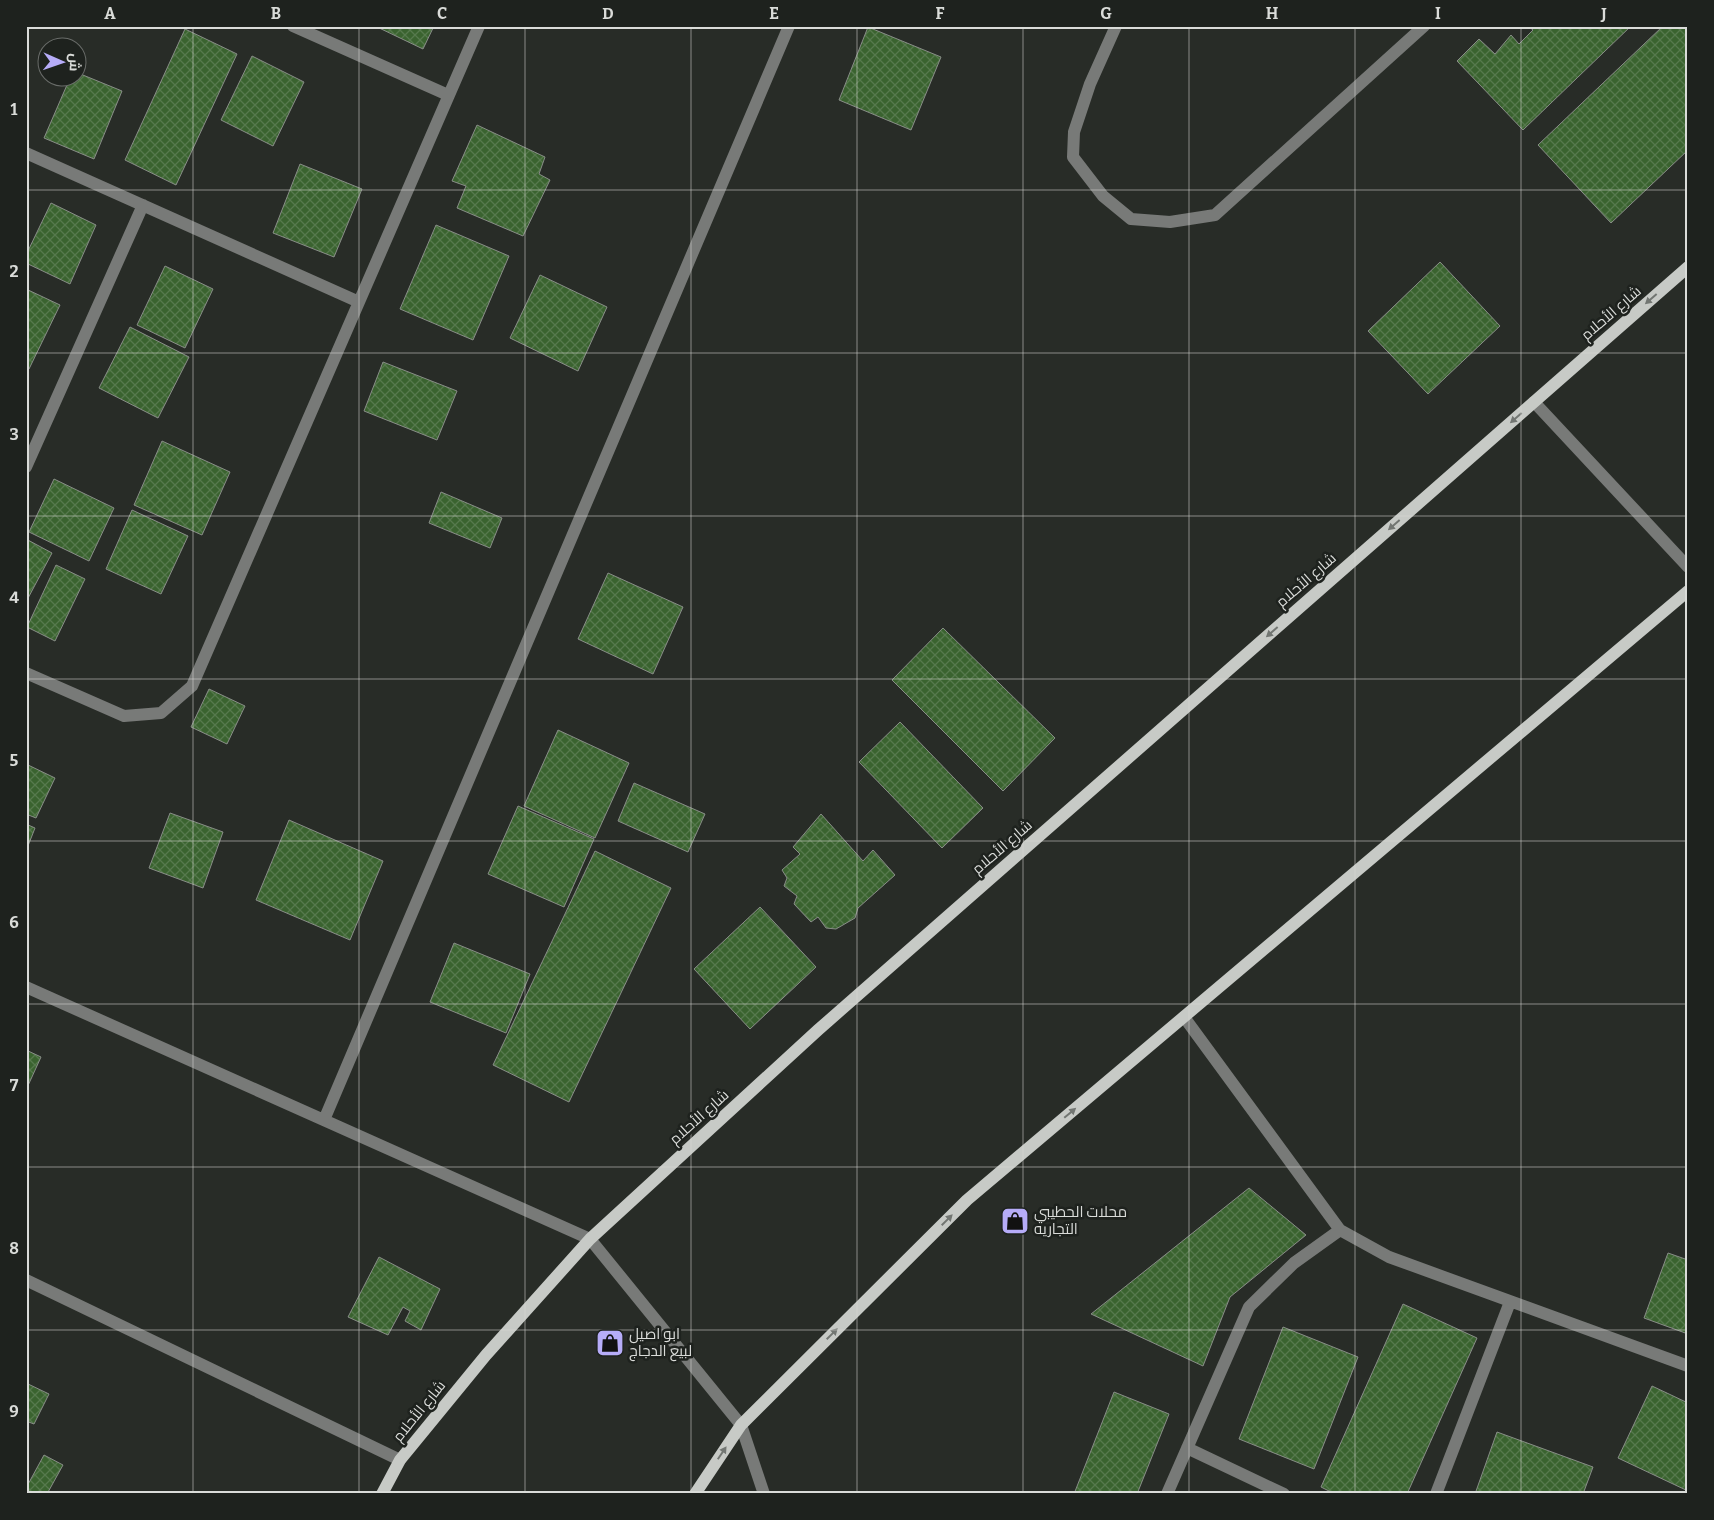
<svg xmlns="http://www.w3.org/2000/svg" width="1714" height="1520" font-family="Bitter,Cairo,serif">
  <style>
    .building { fill: url(#building-cross-hatch); stroke: #888d87 }
    .lines { fill: none; stroke-linecap: round; stroke-linejoin: round }
    .minor { stroke: #787a78; stroke-width: 12 }
    .major { stroke: #c7cac6; stroke-width: 12 }
    .oneway { fill: #727672 }
    .grid { fill: none; stroke: #dadcd9; stroke-width: 1; stroke-opacity: 0.55 }
    .labels { text-anchor: middle; stroke-width: 5; stroke-linejoin: round; paint-order: stroke }
    .street-label { font-size: 15px; fill: #dadcd9; stroke: #1e221e }
    .poi-label { font-size: 15px; fill: #dadcd9; stroke: #1e221e; text-anchor: start }
    .neatline { fill: none; stroke: #dadcd9; stroke-width: 2 }
    .grid-label { font-size: 16px; text-anchor: middle; font-weight: bold; fill: #dadcd9 }
  </style>
  <defs>
    <pattern id="building-cross-hatch" width="8" height="8" patternUnits="userSpaceOnUse" patternTransform="scale(1.25)"><rect width="8" height="8" fill="#3a632f"/><path d="M0 0l8 8M0 8l8-8" fill="none" stroke="#56794d"/></pattern>
  </defs>
  <rect width="100%" height="100%" fill="#282c27"/>
  <path class="building" d="M 375,26 L 434,26 L 423,49 Z
    M 1528,26 L 1631,26 L 1523,130 L 1457,61 L 1479,39 L 1495,54 L 1511,35 L 1519,44 L 1533,30 Z
    M 1663,26 L 1685,26 L 1688,29 L 1688,150 L 1611,223 L 1538,145 Z
    M 868,27 L 941,57 L 911,130 L 839,100 Z
    M 185,29 L 237,54 L 176,185 L 125,160 Z
    M 252,56 L 304,82 L 273,146 L 221,120 Z
    M 78,73 L 122,91 L 94,159 L 44,138 L 70,78 L 78,78 Z
    M 477,125 L 545,157 L 539,174 L 550,180 L 523,236 L 457,208 L 466,186 L 452,181 Z
    M 300,164 L 362,189 L 334,257 L 273,233 Z
    M 51,203 L 96,225 L 70,284 L 26,263 L 26,255 Z
    M 436,225 L 509,256 L 473,340 L 400,309 Z
    M 1440,262 L 1500,326 L 1428,394 L 1368,331 Z
    M 165,266 L 213,289 L 185,348 L 137,325 Z
    M 540,275 L 607,307 L 578,371 L 510,338 Z
    M 26,289 L 60,305 L 29,369 L 26,368 Z
    M 130,327 L 189,357 L 158,418 L 99,388 Z
    M 383,362 L 457,391 L 437,440 L 364,411 Z
    M 162,441 L 230,472 L 202,535 L 134,505 Z
    M 54,479 L 114,508 L 89,561 L 29,532 Z
    M 441,492 L 502,518 L 490,548 L 429,523 Z
    M 132,510 L 188,536 L 161,594 L 106,569 Z
    M 26,539 L 52,553 L 26,602 Z
    M 56,565 L 85,579 L 55,641 L 27,627 Z
    M 608,573 L 683,607 L 653,674 L 578,639 Z
    M 943,628 L 1055,738 L 1003,791 L 892,680 Z
    M 209,689 L 245,706 L 227,744 L 191,727 Z
    M 900,722 L 983,808 L 942,848 L 859,762 Z
    M 558,730 L 629,763 L 595,838 L 524,806 Z
    M 26,764 L 55,778 L 36,818 L 26,814 Z
    M 634,783 L 705,814 L 688,852 L 618,821 Z
    M 518,806 L 594,839 L 564,907 L 488,874 Z
    M 170,813 L 223,832 L 203,888 L 149,868 Z
    M 821,814 L 863,861 L 873,850 L 895,875 L 858,908 L 855,918 L 836,929 L 826,928 L 818,917 L 811,922 L 794,904 L 797,896 L 784,886 L 787,878 L 782,870 L 800,854 L 793,847 Z
    M 289,820 L 383,861 L 350,940 L 256,900 Z
    M 26,824 L 35,828 L 26,851 Z
    M 595,851 L 671,888 L 569,1102 L 493,1065 Z
    M 760,907 L 816,967 L 750,1029 L 694,969 Z
    M 454,943 L 530,974 L 506,1033 L 430,1002 Z
    M 26,1050 L 41,1057 L 26,1090 Z
    M 1249,1188 L 1306,1235 L 1230,1297 L 1203,1366 L 1091,1314 Z
    M 1668,1253 L 1688,1260 L 1688,1334 L 1644,1318 Z
    M 379,1257 L 440,1289 L 421,1330 L 405,1321 L 410,1311 L 403,1307 L 388,1335 L 348,1317 Z
    M 1403,1304 L 1477,1338 L 1407,1494 L 1335,1494 L 1321,1487 Z
    M 1283,1327 L 1358,1357 L 1314,1469 L 1239,1439 Z
    M 26,1383 L 49,1394 L 34,1424 L 26,1421 Z
    M 1652,1386 L 1688,1403 L 1688,1491 L 1618,1458 Z
    M 1114,1392 L 1169,1414 L 1137,1494 L 1074,1494 Z
    M 1497,1432 L 1593,1467 L 1583,1494 L 1475,1494 Z
    M 44,1455 L 63,1465 L 47,1494 L 26,1494 L 26,1488 Z"/>
  <g class="lines">
    <path class="minor" d="M 293,26 L 448,95
      M 1116,26 L 1090,84 L 1074,132 L 1073,157 L 1103,196 L 1131,219 L 1170,222 L 1215,215 L 1424,26
      M 26,153 L 359,302
      M 1534,402 L 1688,567
      M 26,467 L 143,205
      M 26,673 L 124,716 L 161,713 L 192,686 L 479,26
      M 26,987 L 590,1239 L 741,1425 L 764,1494
      M 1184,1017 L 1340,1230 L 1389,1257 L 1688,1366
      M 324,1120 L 789,26
      M 26,1280 L 400,1460
      M 1187,1448 L 1284,1494
      M 1167,1494 L 1249,1307 L 1294,1263 L 1340,1230
      M 1436,1494 L 1510,1302"/>
    <path class="major" d="M 382,1494 L 400,1460 L 486,1355 L 590,1239 L 818,1030 L 1688,267
      M 695,1494 L 741,1425 L 967,1200 L 1688,591"/>
  </g>
  <defs><path id="oneway-solid" d="M-6-.8H1V-3.2L6.5 0L1 3.2V.8H-6Z" transform="scale(1.25)"/></defs>
  <g class="oneway">
    <use href="#oneway-solid" transform="translate(1651 299) rotate(139)"/>
    <use href="#oneway-solid" transform="translate(1516 418) rotate(139)"/>
    <use href="#oneway-solid" transform="translate(1394 525) rotate(139)"/>
    <use href="#oneway-solid" transform="translate(1272 632) rotate(139)"/>
    <use href="#oneway-solid" transform="translate(1070 1113) rotate(-40)"/>
    <use href="#oneway-solid" transform="translate(947 1220) rotate(-45)"/>
    <use href="#oneway-solid" transform="translate(832 1334) rotate(-45)"/>
    <use href="#oneway-solid" transform="translate(722 1453) rotate(-56)"/>
  </g>
  <path class="grid" d="M 193,26 L 193,1494M 359,26 L 359,1494M 525,26 L 525,1494M 691,26 L 691,1494M 857,26 L 857,1494M 1023,26 L 1023,1494M 1189,26 L 1189,1494M 1355,26 L 1355,1494M 1521,26 L 1521,1494M 26,190 L 1688,190M 26,353 L 1688,353M 26,516 L 1688,516M 26,679 L 1688,679M 26,841 L 1688,841M 26,1004 L 1688,1004M 26,1167 L 1688,1167M 26,1330 L 1688,1330"/>
  <defs>
    <symbol id="shop-square" viewBox="-11 -11 22 22"><rect x="-9" y="-9" width="18" height="18" rx="4" fill="#b6acf8" stroke="#1e221e"/><path d="M-5-2.5h2.3a2.7 3.5 0 0 1 5.4 0H5L5.5 6h-11ZM-1.5-2.5h3a1.5 2.3 0 0 0-3 0Z" fill="#111"/></symbol>
  </defs>
  <g fill-rule="evenodd">
    <use href="#shop-square" x="999" y="1205" width="32" height="32"/>
    <use href="#shop-square" x="594" y="1327" width="32" height="32"/>
  </g>
  <g class="labels">
    <g class="street-label">
      <text transform="translate(1611 313) rotate(-41)" y="5">شارع الأحلام</text>
      <text transform="translate(1306 580) rotate(-41)" y="5">شارع الأحلام</text>
      <text transform="translate(1002 847) rotate(-41)" y="5">شارع الأحلام</text>
      <text transform="translate(699 1117) rotate(-42)" y="5">شارع الأحلام</text>
      <text transform="translate(419 1411) rotate(-51)" y="5">شارع الأحلام</text>
    </g>
    <g class="poi-label">
      <text x="1034" y="1217">محلات الحطيبي<tspan x="1034" dy="17">التجاريه</tspan></text>
      <text x="629" y="1339">ابو اصيل<tspan x="629" dy="17">لبيع الدجاج</tspan></text>
    </g>
  </g>
  <rect width="1714" height="1520" fill="none" stroke="#1e221e" stroke-width="55"/>
  <g transform="translate(62 62) rotate(92)"><circle r="24" fill="#1e221e" stroke="#696c69"/>
  <path d="M0-4L9 19L0 12L-9 19Z" fill="#b6acf8"/>
  <text y="-8" font-size="14" font-weight="bold" text-anchor="middle" fill="#dadcd9">ش</text>
  </g>
  <rect x="28" y="28" width="1658" height="1464" class="neatline"/>
  <g class="grid-label">
    <text x="110" y="19">A</text>
    <text x="276" y="19">B</text>
    <text x="442" y="19">C</text>
    <text x="608" y="19">D</text>
    <text x="774" y="19">E</text>
    <text x="940" y="19">F</text>
    <text x="1106" y="19">G</text>
    <text x="1272" y="19">H</text>
    <text x="1438" y="19">I</text>
    <text x="1604" y="19">J</text>
    <text x="14" y="115">1</text>
    <text x="14" y="277">2</text>
    <text x="14" y="440">3</text>
    <text x="14" y="603">4</text>
    <text x="14" y="766">5</text>
    <text x="14" y="928">6</text>
    <text x="14" y="1091">7</text>
    <text x="14" y="1254">8</text>
    <text x="14" y="1417">9</text>
  </g>
</svg>
